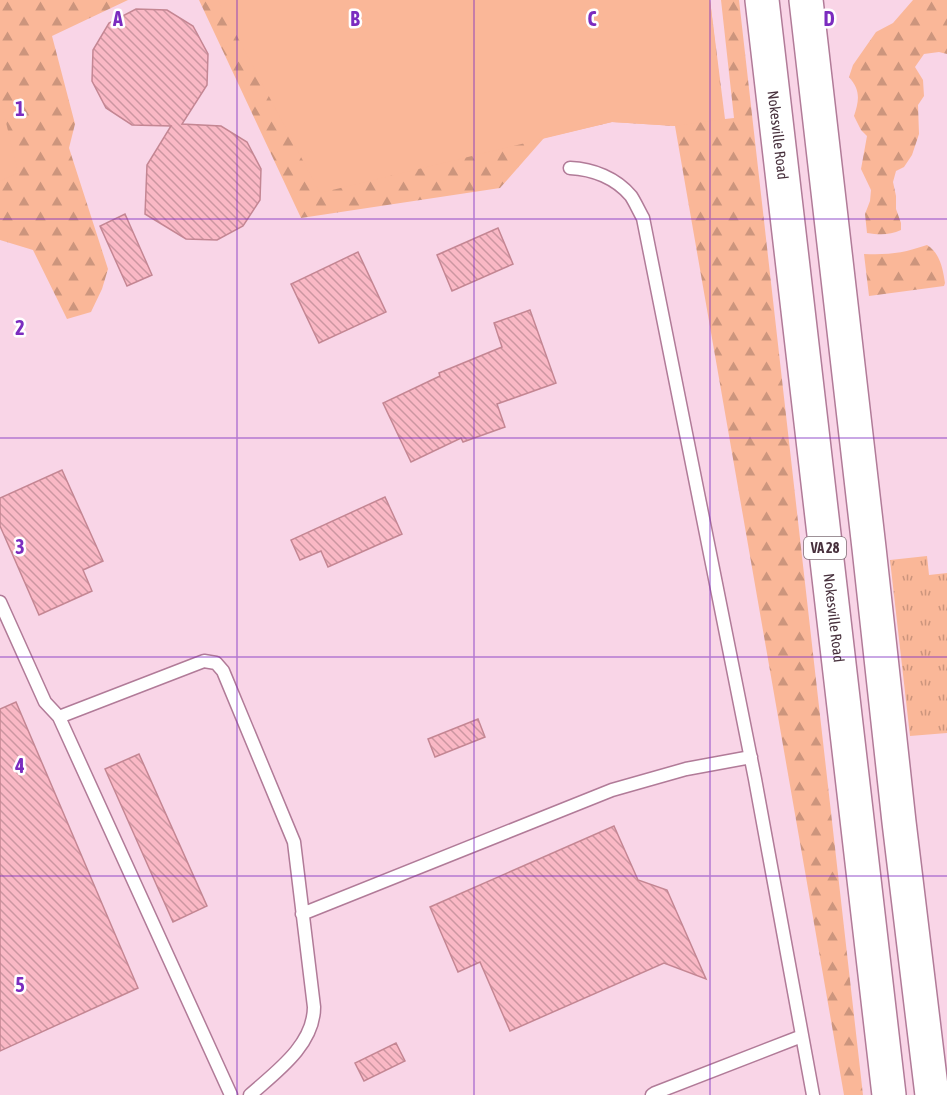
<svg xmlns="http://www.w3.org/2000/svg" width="947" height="1095" font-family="'Asap Condensed',sans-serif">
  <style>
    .grass { fill: url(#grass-tufts) }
    .forest { fill: url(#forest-firs) }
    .park { fill: #fab798 }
    .building { fill: url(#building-back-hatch); stroke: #c48693; stroke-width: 1.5 }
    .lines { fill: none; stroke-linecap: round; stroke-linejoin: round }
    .lane-casing { stroke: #b17b98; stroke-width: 15 }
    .highway-casing { stroke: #b17b98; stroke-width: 36 }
    .lane { stroke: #fff; stroke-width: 12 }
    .highway { stroke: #fff; stroke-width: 33 }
    .grid { fill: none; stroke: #7b2cbf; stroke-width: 1.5; stroke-opacity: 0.55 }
    .labels { text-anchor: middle; stroke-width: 5; stroke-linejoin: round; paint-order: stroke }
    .shield { fill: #fff; stroke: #7f6f77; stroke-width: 1.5 }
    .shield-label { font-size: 14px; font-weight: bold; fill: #48313d }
    .street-label { font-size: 15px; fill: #48313d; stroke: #fff }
    .grid-label { font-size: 20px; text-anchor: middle; font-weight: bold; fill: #7b2cbf; stroke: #fff; stroke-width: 5; stroke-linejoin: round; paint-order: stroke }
  </style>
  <defs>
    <pattern id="grass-tufts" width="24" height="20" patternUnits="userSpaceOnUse" patternTransform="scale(1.5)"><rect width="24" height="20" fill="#fab798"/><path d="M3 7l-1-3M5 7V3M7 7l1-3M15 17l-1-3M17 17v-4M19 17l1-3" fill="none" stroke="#cc957d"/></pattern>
    <pattern id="forest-firs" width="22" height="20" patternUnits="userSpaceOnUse" patternTransform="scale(1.5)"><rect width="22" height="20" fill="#fab798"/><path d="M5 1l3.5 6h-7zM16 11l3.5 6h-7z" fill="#cc957d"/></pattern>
    <pattern id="building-back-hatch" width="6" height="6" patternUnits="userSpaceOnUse" patternTransform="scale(1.5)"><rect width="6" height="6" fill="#fab8c5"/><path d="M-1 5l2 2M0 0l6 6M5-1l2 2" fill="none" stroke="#cc96a1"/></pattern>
  </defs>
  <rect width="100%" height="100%" fill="#f9d5e7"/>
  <path class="grass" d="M 927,556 L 929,575 L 947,573 L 947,733 L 910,736 L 890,560 Z"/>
  <path class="forest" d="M 0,0 L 128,0 L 52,36 L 75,124 L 69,148 L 108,269 L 102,289 L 91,312 L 67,319 L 33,250 L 0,240 Z
    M 199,0 L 710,0 L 725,119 L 734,118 L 721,0 L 739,0 L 863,1095 L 844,1095 L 675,126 L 612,122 L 544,138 L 500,188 L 301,218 Z
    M 913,0 L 947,0 L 947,54 L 939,52 L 924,54 L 915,67 L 923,80 L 924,96 L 918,105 L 919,134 L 912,155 L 904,167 L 896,171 L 893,182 L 896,196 L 896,209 L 901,223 L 901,230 C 890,235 880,235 867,233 L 865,214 L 870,201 L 871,190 L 861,169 L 867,136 L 861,130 L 854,116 C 859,100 861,91 849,77 L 853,65 L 876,32 L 893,23 Z
    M 927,245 C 940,253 943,269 945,283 L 944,286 L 869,296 L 864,254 C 890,255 903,253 927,245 Z"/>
  <path class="park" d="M 218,0 L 710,0 L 724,119 L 675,126 L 612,122 L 320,193 Z
    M 0,97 L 18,173 L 0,181 Z"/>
  <path class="building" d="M 136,9 L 167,10 L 193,26 L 208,54 L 207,85 L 182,124 L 221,126 L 247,142 L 261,169 L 260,200 L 243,226 L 217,240 L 186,239 L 145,214 L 147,165 L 171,126 L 132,125 L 106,108 L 92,81 L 93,50 L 109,23 Z
    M 125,214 L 152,275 L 127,286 L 100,226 Z
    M 498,228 L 513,264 L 452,291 L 437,255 Z
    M 358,252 L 386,312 L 319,343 L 291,284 Z
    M 530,310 L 556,383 L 497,404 L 505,427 L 463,442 L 461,438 L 411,462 L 383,403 L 440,376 L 439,373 L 502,347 L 494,323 Z
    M 62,470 L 103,561 L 83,570 L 92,591 L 39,615 L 0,526 L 0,498 Z
    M 385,497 L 402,534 L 328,567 L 321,551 L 300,560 L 291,540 Z
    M 16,702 L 138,988 L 0,1051 L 0,709 Z
    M 478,719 L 485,737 L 435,757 L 428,739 Z
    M 139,754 L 207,906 L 173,922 L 105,769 Z
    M 614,826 L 638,880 L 667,890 L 706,979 L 664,963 L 510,1031 L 480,962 L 458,972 L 430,907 Z
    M 396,1043 L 405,1061 L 364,1081 L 355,1063 Z"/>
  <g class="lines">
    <defs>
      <path id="lane" d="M 570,168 C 593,169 616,178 631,196 C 635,202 639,211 643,218 L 755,779 L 813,1095
        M 0,602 L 45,702 L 59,717 L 204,661 L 216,663 L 223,671 L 294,842 L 314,1007 C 314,1045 276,1072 250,1095
        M 59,717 L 231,1095
        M 302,914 L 612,790 L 686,769 L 751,757
        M 652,1095 L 655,1093 L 802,1036"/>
      <g id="highway">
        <path id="s1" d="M 762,0 L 889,1095"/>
        <path d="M 806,0 L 869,548 L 899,822 L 932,1095"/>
      </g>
    </defs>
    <use href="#lane" class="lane-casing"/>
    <use href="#highway" class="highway-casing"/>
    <use href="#lane" class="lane"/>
    <use href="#highway" class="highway"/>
  </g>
  <path class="grid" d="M 237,0 L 237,1095M 474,0 L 474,1095M 710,0 L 710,1095M 0,219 L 947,219M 0,438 L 947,438M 0,657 L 947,657M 0,876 L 947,876"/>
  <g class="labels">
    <rect class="shield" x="804" y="537" width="42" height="22" rx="4.5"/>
    <g class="shield-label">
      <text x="825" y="553">VA 28</text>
    </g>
    <g class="street-label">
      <text dy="5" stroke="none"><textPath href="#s1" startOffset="136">Nokesville Road</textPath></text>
      <text dy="5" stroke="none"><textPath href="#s1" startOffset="622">Nokesville Road</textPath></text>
    </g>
  </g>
  <g class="grid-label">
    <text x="118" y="26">A</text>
    <text x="355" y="26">B</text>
    <text x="592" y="26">C</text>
    <text x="829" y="26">D</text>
    <text x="20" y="116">1</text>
    <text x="20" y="335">2</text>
    <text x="20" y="554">3</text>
    <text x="20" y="773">4</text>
    <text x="20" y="992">5</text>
  </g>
</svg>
